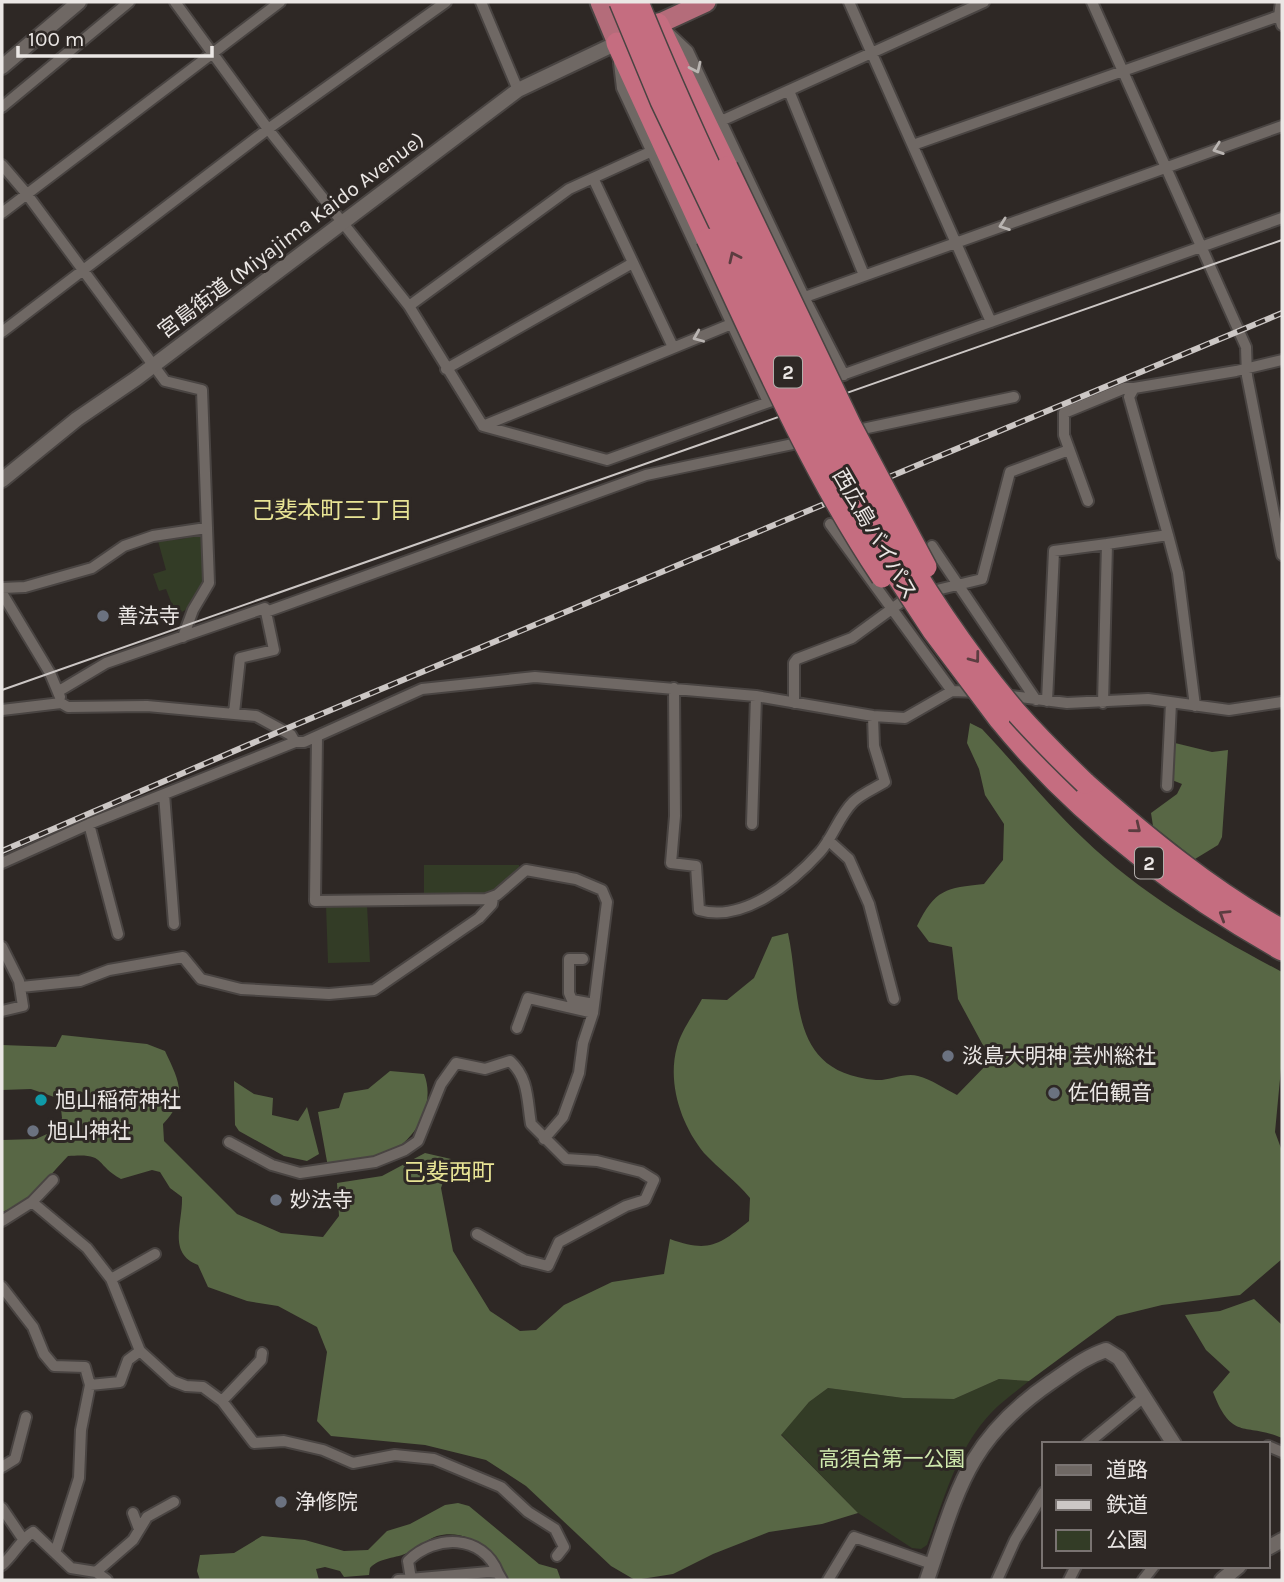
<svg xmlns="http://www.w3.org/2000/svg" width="1284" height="1582" font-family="Karla,'Noto Sans JP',sans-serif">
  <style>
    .green { fill: #333c26 }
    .forest { fill: #586745 }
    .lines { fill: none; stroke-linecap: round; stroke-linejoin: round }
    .minor-casing { stroke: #494442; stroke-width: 14 }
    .tertiary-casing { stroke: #494442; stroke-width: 18 }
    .trunk-casing { stroke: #494442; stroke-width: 23 }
    .motorway-casing { stroke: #494442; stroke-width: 24 }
    .minor { stroke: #6f6864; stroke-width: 10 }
    .tertiary { stroke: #6f6864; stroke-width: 14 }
    .trunk { stroke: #b46c7a; stroke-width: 19 }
    .motorway { stroke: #c56d80; stroke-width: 21 }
    .tram { stroke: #ccc7c5; stroke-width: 2 }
    .rail-casing { stroke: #ccc7c5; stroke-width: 6 }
    .rail { stroke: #2e2825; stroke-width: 3.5; stroke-dasharray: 10; stroke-linecap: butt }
    .motorway-bridge-casing { stroke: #494442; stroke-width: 24; stroke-linecap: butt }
    .motorway-bridge { stroke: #c56d80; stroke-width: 21 }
    .oneway { stroke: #b9b4b1 }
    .oneway2 { stroke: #5b3d40 }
    .worship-dot { fill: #6b7280; stroke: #2e2825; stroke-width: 2.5 }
    .culture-dot { fill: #0f9aa8; stroke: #2e2825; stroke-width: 2.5 }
    .labels { text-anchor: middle; stroke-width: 6; stroke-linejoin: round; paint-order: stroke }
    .shield { fill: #2e2825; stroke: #b2aeab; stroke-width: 2 }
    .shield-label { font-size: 19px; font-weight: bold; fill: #ebe7e5 }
    .street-label { font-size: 21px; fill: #ebe7e5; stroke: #2e2825 }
    .poi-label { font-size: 21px; fill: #ebe7e5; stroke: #2e2825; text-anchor: start }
    .park-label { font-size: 21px; fill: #cfe9ad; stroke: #2e2825 }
    .neighbourhood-label { font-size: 23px; fill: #e8e495; stroke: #2e2825 }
  </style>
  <rect width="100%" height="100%" fill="#2e2825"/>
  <path class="green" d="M 199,534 L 204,538 C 204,568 208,602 176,615 L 166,589 L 159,591 L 153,574 L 166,570 L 158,541 L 183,539 Z
    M 424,865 L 519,865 L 519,867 L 491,893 L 424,895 Z
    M 326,905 L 367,905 L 370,962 L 328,963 Z
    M 999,1379 L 1029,1381 C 1017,1391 1002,1401 991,1413 C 957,1449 944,1499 927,1545 L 921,1549 L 912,1548 L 858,1513 L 781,1434 L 809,1402 L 828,1388 L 903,1398 L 954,1399 Z"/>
  <path class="forest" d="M 970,723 L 982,729 C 1016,765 1048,805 1084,839 C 1141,894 1212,935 1282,972 L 1282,1058 L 1275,1132 L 1282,1151 L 1282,1259 L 1240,1295 L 1162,1305 L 1117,1316 L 1029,1381 L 999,1379 L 954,1399 L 903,1398 L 828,1388 L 809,1402 L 781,1435 L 858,1513 L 822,1524 L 769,1532 L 713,1554 L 673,1574 L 635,1580 L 611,1566 L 526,1486 L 486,1460 L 425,1445 L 331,1436 L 317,1421 L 327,1352 L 317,1327 L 278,1306 L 247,1301 L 208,1287 L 198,1265 C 167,1253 183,1223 182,1197 L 170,1188 L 160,1172 L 152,1170 L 121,1179 C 93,1163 107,1153 68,1156 C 48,1177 30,1202 2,1212 L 2,1140 L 36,1139 L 58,1129 L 62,1118 L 60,1099 L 31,1089 L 2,1090 L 2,1045 L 56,1047 L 62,1035 L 147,1044 L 165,1051 C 179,1081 189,1097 163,1124 L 164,1141 L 237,1214 L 281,1233 L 323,1237 L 339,1216 L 337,1183 L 382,1176 L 425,1153 L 451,1159 L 441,1188 L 453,1251 L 490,1311 L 520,1331 L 536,1330 L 564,1305 L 612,1282 L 664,1274 L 670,1239 C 709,1253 719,1245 749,1221 L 750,1198 C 736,1181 719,1169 704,1153 C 681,1125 667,1083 677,1047 C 681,1031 694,1014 702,999 L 727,1000 L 754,978 L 772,937 L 788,933 C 802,998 787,1072 876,1080 C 889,1081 905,1072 918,1076 C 931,1079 945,1089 957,1095 L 991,1060 L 958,999 L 952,947 L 929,942 L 917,926 C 935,889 946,888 984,884 L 1003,860 L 1004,824 L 985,795 L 979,769 L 967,743 Z
    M 1175,743 L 1212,752 L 1228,750 L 1222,837 L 1218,845 L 1195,859 L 1153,826 L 1151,813 L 1177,794 L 1182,784 L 1172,780 Z
    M 390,1071 L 424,1074 C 437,1106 413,1145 381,1157 C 365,1163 345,1164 328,1167 L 318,1112 L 339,1108 L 344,1093 L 368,1089 Z
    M 234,1081 L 254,1094 L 273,1098 L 272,1115 L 298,1121 L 307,1107 L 319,1154 L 307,1161 L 284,1156 L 239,1131 L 235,1125 Z
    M 1254,1299 L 1282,1325 L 1282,1438 C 1246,1422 1232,1442 1213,1392 L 1230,1372 L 1206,1350 L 1185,1315 L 1220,1311 Z
    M 458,1503 L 469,1506 L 539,1564 L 557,1569 L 561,1580 L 508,1580 C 499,1554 469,1527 437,1536 C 427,1539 419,1548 409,1552 C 396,1559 380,1557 370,1568 L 369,1575 L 344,1577 L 340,1571 L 325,1567 L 316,1569 L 319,1580 L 200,1580 L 197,1571 L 200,1555 L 234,1553 L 262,1536 L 305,1540 L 344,1551 L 368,1550 L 387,1531 L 410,1524 L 445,1505 Z"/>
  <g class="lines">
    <defs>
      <path id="minor" d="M 175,2 L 268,129 L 409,306 L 483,426 L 607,460 L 783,397
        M 481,2 L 518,90
        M 849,2 L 991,322
        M 1092,2 L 1246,347 L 1247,376 L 1282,555
        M 1281,2 L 1279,16 L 1282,25
        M 669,33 L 688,51 L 804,297 L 844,375
        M 619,63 L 622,88 L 768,402
        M 789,91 L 864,275
        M 2,107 L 129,2
        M 721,121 L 984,2
        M 913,145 L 1279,16
        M 2,165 L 26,193 L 165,381 L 202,390 L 209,583 L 193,610 L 183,637
        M 593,178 L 673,347
        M 2,213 L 280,2
        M 791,302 L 1282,126
        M 409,306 L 569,189 L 650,152
        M 2,332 L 268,129 L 446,2
        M 446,369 L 631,264
        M 828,380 L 1282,218
        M 483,426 L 746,318
        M 853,431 L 1014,397
        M 1088,501 L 1064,435 L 1064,413 L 1125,388 L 1134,388
        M 830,524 L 952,691
        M 1168,535 L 1178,573 L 1195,706
        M 932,546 L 1036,700
        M 2,588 L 25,587 L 92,568 L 124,546 L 153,536 L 206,528
        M 2,593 L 50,673 L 60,697
        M 674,688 L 675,816 L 671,863 L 696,866 L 699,910 C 743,923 792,883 820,852 C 833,837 839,816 853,802 C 861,794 875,788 885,782 L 874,746 L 873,716
        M 59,691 L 106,663 L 265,608 L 266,612 L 646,475 L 807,441
        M 1004,695 L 1067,703 L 1148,699 L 1229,710 L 1282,702
        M 1047,701 L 1054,551 L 1107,544
        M 794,703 L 794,663 L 797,659 L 852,638 L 908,597 L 982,579 L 1010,472 L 1069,450
        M 1103,703 L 1107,544 L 1168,535 L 1129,397 L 1134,388 L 1236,371 L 1282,360
        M 2,710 L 61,703 L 68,707 L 147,706 L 256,716 L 291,735 L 295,742 L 304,742 L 422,689 L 535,677 L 756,696 L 873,716 L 905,718 L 952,691 L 978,692
        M 234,713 L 240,658 L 274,650 L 266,612
        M 317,737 L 315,901 L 486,899 L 497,895 L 526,870 L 576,879 L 602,890 L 607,902 L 593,1013 L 583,1043 L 579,1073 L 563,1117 L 544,1139
        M 1167,786 L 1171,703
        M 164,794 L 174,924
        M 89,824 L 118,934
        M 752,824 L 756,696
        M 828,840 L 849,859 L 869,904 L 894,999
        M 2,863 L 89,824 L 295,742
        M 2,947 L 19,981 L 23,1006 L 2,1011
        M 583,959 L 569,959 L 569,993 L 572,1000 L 594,1004
        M 21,987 L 80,981 L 109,970 L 183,957 L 201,979 L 241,989 L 329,994 L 374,990 L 479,918 L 492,904 L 493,898
        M 517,1028 L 528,998 L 593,1013
        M 229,1142 L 272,1165 L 300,1173 L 375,1162 L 405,1150 L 418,1141 L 441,1084 L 456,1063 L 485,1069 L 510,1061 C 529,1078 527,1101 531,1124 L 566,1159 L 597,1161 L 641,1172 L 654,1180 L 645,1200 L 626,1206 L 559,1242 L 548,1266 L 524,1260 L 477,1234
        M 32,1202 L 87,1248 L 111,1279 L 140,1351 L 173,1381 L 186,1386 L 203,1387 L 222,1401 L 254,1443 L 284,1441 L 323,1450 L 353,1463 L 395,1455 L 434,1459 L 501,1487 L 528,1512 L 555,1529 L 564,1547 L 557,1556
        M 2,1221 L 32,1202 L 53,1180
        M 111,1279 L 155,1254
        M 2,1287 L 33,1327 L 44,1354 L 54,1366 L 85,1367 L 90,1385 L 81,1430 L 79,1478 L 55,1553
        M 90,1385 L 120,1382 L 128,1360 L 140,1351
        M 222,1401 L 261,1360 L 262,1353
        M 1087,1444 L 1144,1397
        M 1268,1446 L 1282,1452
        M 2,1467 L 15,1459 L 26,1417
        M 2,1508 L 23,1539
        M 133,1513 L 139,1529
        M 2,1565 C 14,1555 20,1540 33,1532 L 71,1568 L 96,1572 L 107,1580
        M 96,1572 L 133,1540 L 147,1517 L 174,1502
        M 411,1579 L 408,1561 C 435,1534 483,1534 498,1573
        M 398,1580 L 489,1572 L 498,1573 L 502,1580
        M 828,1580 L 854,1537 L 932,1564
        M 997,1580 L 1015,1540 L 1044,1492
        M 1069,1580 L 1076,1566
        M 1143,1580 L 1154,1566"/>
      <path id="tertiary" d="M 2,67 L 79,2
        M 2,480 L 77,419 L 137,378 L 518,90 L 617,43
        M 1268,1548 L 1282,1540
        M 927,1580 C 958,1489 967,1440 1051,1382 C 1069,1370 1085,1357 1106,1350 L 1119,1358 L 1174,1444
        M 1222,1580 L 1239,1566"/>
      <path id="trunk" d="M 600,2 L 617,43 L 706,2"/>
      <path id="motorway" d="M 658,24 L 727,167
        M 617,43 L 707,239
        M 999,719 C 1077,815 1175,889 1282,950
        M 1085,783 C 1147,838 1210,890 1282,930"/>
    </defs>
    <use href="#minor" class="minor-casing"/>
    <use href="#tertiary" class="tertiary-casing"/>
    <use href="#trunk" class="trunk-casing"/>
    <use href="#motorway" class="motorway-casing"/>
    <use href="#minor" class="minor"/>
    <use href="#tertiary" class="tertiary"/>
    <use href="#trunk" class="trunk"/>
    <use href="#motorway" class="motorway"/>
    <path class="tram" d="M 2,690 L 1282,240"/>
    <defs>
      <path id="rail" d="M 2,851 L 283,730 L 1282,313"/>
    </defs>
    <use href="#rail" class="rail-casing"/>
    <use href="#rail" class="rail"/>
    <defs>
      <path id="motorway-bridge" d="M 620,2 L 661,101 L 828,452 L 899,579 L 933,631 L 999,719
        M 638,2 C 675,94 717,183 759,272 C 831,425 905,581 1015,711 C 1037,736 1061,760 1085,783
        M 727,167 L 851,426 L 926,567
        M 707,239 C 761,354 811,471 882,577"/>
    </defs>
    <use href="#motorway-bridge" class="motorway-bridge-casing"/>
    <use href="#motorway-bridge" class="motorway-bridge"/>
  </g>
  <defs><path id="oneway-chevron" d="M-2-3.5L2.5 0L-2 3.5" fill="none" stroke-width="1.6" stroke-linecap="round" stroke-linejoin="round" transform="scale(1.75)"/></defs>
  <g class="oneway">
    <use href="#oneway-chevron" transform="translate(696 68) rotate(65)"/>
    <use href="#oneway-chevron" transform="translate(1218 149) rotate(161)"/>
    <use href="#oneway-chevron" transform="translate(1004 225) rotate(160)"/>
    <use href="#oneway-chevron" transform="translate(698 337) rotate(157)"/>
  </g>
  <g class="oneway2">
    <use href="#oneway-chevron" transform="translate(734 257) rotate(-115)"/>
    <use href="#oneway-chevron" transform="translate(975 658) rotate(53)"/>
    <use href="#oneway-chevron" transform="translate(1136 828) rotate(39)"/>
    <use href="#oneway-chevron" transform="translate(1224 915) rotate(-148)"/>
  </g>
  <g class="worship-dot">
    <circle cx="103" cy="616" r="7"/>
    <circle cx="948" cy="1056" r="7"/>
    <circle cx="1054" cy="1093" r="7"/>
    <circle cx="33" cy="1131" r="7"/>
    <circle cx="276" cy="1200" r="7"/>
    <circle cx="281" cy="1502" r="7"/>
  </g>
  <circle class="culture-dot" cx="41" cy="1100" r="7"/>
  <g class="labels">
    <g class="shield">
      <rect x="774" y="356.5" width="28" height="31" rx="5"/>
      <rect x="1135" y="847.5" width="28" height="31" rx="5"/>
    </g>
    <g class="shield-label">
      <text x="788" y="379">2</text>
      <text x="1149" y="870">2</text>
    </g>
    <g class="street-label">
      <text transform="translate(291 235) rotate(-37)" y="7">宮島街道 (Miyajima Kaido Avenue)</text>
      <text transform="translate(875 534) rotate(60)" y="7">西広島バイパス</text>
    </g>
    <g class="poi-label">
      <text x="117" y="623">善法寺</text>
      <text x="962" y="1063">淡島大明神 芸州総社</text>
      <text x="1068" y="1100">佐伯観音</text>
      <text x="55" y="1107">旭山稲荷神社</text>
      <text x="47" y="1138">旭山神社</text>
      <text x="290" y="1207">妙法寺</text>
      <text x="295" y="1509">浄修院</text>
    </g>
    <g class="park-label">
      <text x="892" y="1466">高須台第一公園</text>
    </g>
    <g class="neighbourhood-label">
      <text x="332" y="518">己斐本町三丁目</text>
      <text x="449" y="1180">己斐西町</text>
    </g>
  </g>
  <rect width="1284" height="1582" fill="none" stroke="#ebe7e5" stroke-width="7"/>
  <rect x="1042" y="1442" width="228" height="126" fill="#2e2825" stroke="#7a7472" stroke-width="2"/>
  <rect x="1056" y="1465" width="35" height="10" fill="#6f6864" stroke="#7a7472" stroke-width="2"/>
  <text x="1106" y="1477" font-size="21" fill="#ebe7e5">道路</text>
  <rect x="1056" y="1500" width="35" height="10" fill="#ccc7c5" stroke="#7a7472" stroke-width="2"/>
  <text x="1106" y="1512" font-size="21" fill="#ebe7e5">鉄道</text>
  <rect x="1056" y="1530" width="35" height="21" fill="#333c26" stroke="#7a7472" stroke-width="2"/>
  <text x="1106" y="1547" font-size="21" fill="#ebe7e5">公園</text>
  <path d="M18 46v10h194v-10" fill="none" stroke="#ebe7e5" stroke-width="3.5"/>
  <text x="28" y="46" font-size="21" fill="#ebe7e5" stroke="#2e2825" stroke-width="5" paint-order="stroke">100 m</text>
</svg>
